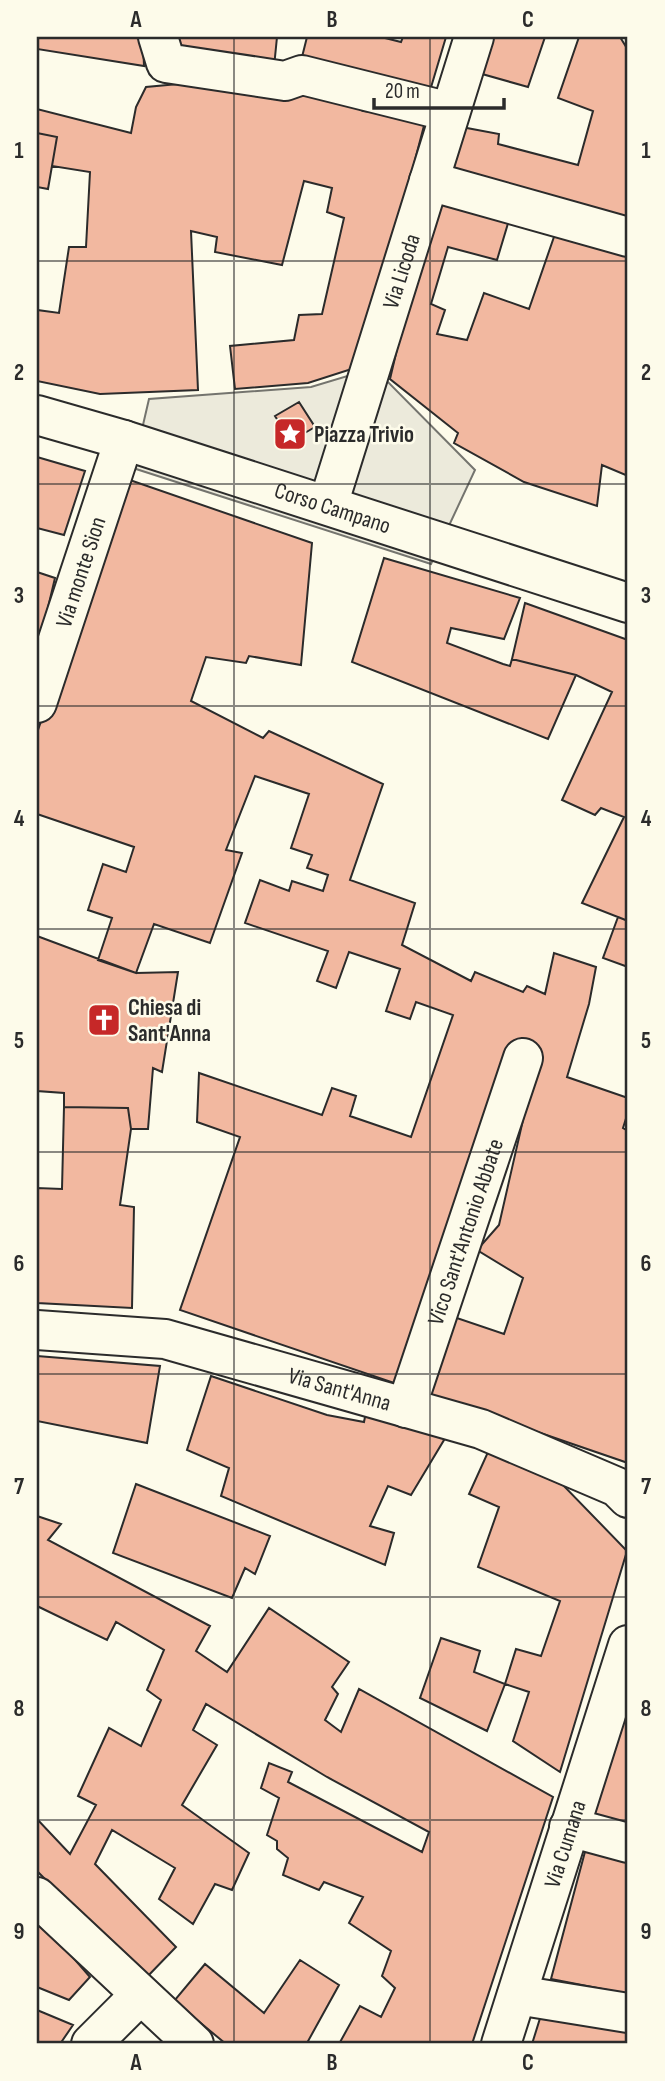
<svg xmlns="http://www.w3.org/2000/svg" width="665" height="2081" font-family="'Sofia Sans Condensed',sans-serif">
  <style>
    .parking { fill: #eceadb; stroke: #74746e; stroke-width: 2 }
    .building { fill: #f2b8a0; stroke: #2b2b2b; stroke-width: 2 }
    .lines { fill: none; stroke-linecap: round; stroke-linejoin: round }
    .street-casing { stroke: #2b2b2b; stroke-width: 42 }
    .secondary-casing { stroke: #2b2b2b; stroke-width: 42 }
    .street { stroke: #fdfbea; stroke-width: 38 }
    .secondary { stroke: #fdfbea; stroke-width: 38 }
    .grid { fill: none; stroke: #2b2b2b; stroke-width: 2; stroke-opacity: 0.55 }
    .labels { text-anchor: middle; stroke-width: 5; stroke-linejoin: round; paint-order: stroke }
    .street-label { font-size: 23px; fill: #2b2b2b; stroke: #fdfbea }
    .poi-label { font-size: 23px; font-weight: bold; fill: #2b2b2b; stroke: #fdfbea; text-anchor: start }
    .neatline { fill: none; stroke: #2b2b2b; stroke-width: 2.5 }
    .grid-label { font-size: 23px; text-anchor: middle; font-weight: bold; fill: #2b2b2b }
  </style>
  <rect width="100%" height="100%" fill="#fdfbea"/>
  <path class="parking" d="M 364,371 L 388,382 L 475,470 L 431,564 L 133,468 L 149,399 L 311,387 Z"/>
  <path class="building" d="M 37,37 L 135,37 L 143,41 L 144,66 L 37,49 Z
    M 177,37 L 277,37 L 274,67 L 177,46 Z
    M 307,37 L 381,37 L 401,42 L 403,37 L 446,37 L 429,94 L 301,61 Z
    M 487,37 L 545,37 L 528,87 L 475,72 Z
    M 579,37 L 620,37 L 628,50 L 628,227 L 441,178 L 456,126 L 499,134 L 498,144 L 578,165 L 593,111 L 558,98 Z
    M 211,81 L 323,90 L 363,111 L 426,118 L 361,366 L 308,383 L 235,389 L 230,346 L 294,340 L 299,315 L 322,314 L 344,218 L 327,212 L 332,188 L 304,181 L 282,265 L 215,252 L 217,237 L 191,231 L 198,390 L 100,394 L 37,381 L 37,310 L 59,313 L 69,247 L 86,247 L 90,172 L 52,166 L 57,137 L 37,133 L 37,109 L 131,133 L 136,107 L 146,87 Z
    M 37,133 L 57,137 L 48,189 L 37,187 Z
    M 443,203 L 509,220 L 497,260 L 448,247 L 431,304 L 445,310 L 437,334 L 467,340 L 484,293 L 529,309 L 555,234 L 628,256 L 628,476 L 602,465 L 597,506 L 524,482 L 454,443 L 458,433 L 390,379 L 429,213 Z
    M 299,402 L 315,427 L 291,441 L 275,416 Z
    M 37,457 L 85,471 L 64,535 L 37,528 Z
    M 124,478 L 312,543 L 301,665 L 249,656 L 246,663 L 206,657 L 191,701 L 263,738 L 269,731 L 383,784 L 350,880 L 415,903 L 402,945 L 471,981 L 475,972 L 523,992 L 527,986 L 545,994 L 554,953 L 596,967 L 589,1004 L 567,1077 L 628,1098 L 628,1112 L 623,1128 L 628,1131 L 628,1463 L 424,1393 L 451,1316 L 504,1334 L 523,1278 L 477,1250 L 499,1225 L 539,1050 L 397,1384 L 180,1310 L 240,1137 L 197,1122 L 199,1073 L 322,1115 L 332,1088 L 356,1096 L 350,1116 L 411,1137 L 453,1015 L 416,1002 L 410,1019 L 386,1011 L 400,969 L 349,952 L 336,988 L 317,981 L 328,951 L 245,923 L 260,880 L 289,891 L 292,881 L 323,891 L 328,875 L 307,868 L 312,855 L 291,848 L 309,794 L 255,776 L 226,850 L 242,853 L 210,943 L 154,924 L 136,973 L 98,960 L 112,918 L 88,910 L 103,864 L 126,872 L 134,847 L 37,814 L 37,733 Z
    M 384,558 L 520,598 L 504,639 L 451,628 L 447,643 L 503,664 L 510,666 L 512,659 L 576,675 L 548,739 L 352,662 Z
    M 37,572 L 55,578 L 37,654 Z
    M 525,603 L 628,640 L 628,921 L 582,903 L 624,817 L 601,808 L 595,815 L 562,800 L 612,692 L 576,675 L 512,659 Z
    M 618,917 L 628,921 L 628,967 L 603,958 Z
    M 37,936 L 136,973 L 178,972 L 162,1072 L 153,1068 L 148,1129 L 131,1129 L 128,1108 L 64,1107 L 64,1093 L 37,1091 Z
    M 64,1107 L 128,1108 L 131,1129 L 120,1205 L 134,1207 L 132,1308 L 37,1303 L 37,1188 L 62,1189 Z
    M 37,1356 L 160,1366 L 147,1443 L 37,1421 Z
    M 211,1376 L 327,1415 L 364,1422 L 367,1407 L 450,1430 L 411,1495 L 388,1486 L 370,1526 L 394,1533 L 385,1565 L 221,1496 L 229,1468 L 187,1450 Z
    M 488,1452 L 563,1485 L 627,1551 L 560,1772 L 513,1741 L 529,1692 L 505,1684 L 516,1649 L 541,1656 L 560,1601 L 478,1567 L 499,1507 L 469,1494 Z
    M 136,1484 L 270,1536 L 255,1574 L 245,1568 L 232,1598 L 113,1553 Z
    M 37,1516 L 61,1524 L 48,1540 L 210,1626 L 196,1651 L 227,1672 L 269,1608 L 349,1662 L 332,1687 L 338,1694 L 325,1720 L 341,1732 L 359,1689 L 553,1797 L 472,2044 L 339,2044 L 360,2006 L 381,2017 L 395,1988 L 382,1976 L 391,1951 L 349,1923 L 363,1897 L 324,1882 L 319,1890 L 283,1875 L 288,1858 L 277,1849 L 277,1841 L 267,1835 L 279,1798 L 261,1788 L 269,1763 L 292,1772 L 288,1782 L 422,1852 L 429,1832 L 327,1777 L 206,1704 L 193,1730 L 217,1745 L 182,1805 L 249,1853 L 232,1890 L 215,1884 L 193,1924 L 159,1899 L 175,1868 L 112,1830 L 95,1864 L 176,1947 L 145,1979 L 37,1871 L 37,1819 L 70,1854 L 96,1805 L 78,1796 L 109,1728 L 141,1746 L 161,1700 L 147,1690 L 164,1650 L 116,1622 L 107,1640 L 37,1606 Z
    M 441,1638 L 480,1651 L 474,1672 L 505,1684 L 487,1731 L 420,1698 Z
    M 628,1704 L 628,1826 L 587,1815 Z
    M 586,1848 L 628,1857 L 628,1994 L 551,1979 Z
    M 37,1916 L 90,1977 L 69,2000 L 37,1987 Z
    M 300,1960 L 339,1985 L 307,2043 L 312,2044 L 226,2044 L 174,2001 L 205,1964 L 264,2013 Z
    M 37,2010 L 73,2025 L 60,2044 L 37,2044 Z
    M 542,2012 L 628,2032 L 628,2044 L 532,2044 Z"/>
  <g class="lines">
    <defs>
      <g id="street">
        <path d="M 158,37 L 166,63 L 285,81 L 302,75 L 450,112"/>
        <path d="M 429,181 L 628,237"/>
        <path id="s1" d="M 37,703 L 124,440"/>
        <path id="s2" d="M 37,1330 L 165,1339 L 481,1429 L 617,1487 L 628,1498"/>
        <path id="s3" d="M 406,1408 L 523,1058"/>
        <path d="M 569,1827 L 628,1843"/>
        <path d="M 37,1897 L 194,2044"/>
        <path d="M 517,1995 L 628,2013"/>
        <path d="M 91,2044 L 140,1995"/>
        <path id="s4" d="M 501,2044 L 628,1645"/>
      </g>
      <g id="secondary">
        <path id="s5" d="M 37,415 L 124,440 L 628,603"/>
        <path id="s6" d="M 328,505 L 474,37"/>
      </g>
    </defs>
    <use href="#street" class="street-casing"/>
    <use href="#secondary" class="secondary-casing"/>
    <use href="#street" class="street"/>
    <use href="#secondary" class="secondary"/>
  </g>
  <path class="grid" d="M 234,37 L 234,2044M 430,37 L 430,2044M 37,261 L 628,261M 37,484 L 628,484M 37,706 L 628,706M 37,929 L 628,929M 37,1152 L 628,1152M 37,1374 L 628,1374M 37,1597 L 628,1597M 37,1820 L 628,1820"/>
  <defs>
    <symbol id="sight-square" viewBox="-11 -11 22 22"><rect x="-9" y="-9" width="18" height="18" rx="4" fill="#c62828" stroke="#fdfbea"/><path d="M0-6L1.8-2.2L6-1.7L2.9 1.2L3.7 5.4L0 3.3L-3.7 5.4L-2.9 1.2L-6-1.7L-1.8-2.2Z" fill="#fff"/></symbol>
    <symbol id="church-square" viewBox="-11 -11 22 22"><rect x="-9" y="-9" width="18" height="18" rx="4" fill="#c62828" stroke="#fdfbea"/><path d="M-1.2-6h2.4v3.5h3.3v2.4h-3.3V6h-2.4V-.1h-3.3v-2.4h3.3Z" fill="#fff"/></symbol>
  </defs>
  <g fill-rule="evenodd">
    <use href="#sight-square" x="271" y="415" width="38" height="38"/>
    <use href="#church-square" x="85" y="1001" width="38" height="38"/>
  </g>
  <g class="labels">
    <g class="street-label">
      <text dy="8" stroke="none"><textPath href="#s6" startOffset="245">Via Licoda</textPath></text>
      <text dy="8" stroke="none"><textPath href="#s5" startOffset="310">Corso Campano</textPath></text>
      <text dy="8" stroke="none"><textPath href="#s1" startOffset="138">Via monte Sion</textPath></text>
      <text dy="8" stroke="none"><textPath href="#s3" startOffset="186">Vico Sant'Antonio Abbate</textPath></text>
      <text dy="8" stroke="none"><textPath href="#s2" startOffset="310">Via Sant'Anna</textPath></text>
      <text dy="8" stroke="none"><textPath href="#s4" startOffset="210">Via Cumana</textPath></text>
    </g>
    <g class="poi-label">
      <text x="314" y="442">Piazza Trivio</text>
      <text x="128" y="1015">Chiesa di<tspan x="128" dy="26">Sant'Anna</tspan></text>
    </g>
  </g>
  <rect width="665" height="2081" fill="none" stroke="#fdfbea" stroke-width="77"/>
  <path d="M374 98v10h130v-10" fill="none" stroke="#2b2b2b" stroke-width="3.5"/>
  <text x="385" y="98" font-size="21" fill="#2b2b2b" stroke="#fdfbea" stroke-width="5" paint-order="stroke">20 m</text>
  <rect x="38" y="38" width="588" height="2004" class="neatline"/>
  <g class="grid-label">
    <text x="136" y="27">A</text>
    <text x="332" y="27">B</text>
    <text x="528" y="27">C</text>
    <text x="19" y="158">1</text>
    <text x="646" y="158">1</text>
    <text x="19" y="380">2</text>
    <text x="646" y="380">2</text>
    <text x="19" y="603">3</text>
    <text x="646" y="603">3</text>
    <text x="19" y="826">4</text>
    <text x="646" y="826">4</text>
    <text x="19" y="1048">5</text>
    <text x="646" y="1048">5</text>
    <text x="19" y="1271">6</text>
    <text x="646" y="1271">6</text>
    <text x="19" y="1494">7</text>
    <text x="646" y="1494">7</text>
    <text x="19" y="1716">8</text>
    <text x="646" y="1716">8</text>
    <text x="19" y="1939">9</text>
    <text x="646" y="1939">9</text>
    <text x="136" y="2070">A</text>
    <text x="332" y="2070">B</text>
    <text x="528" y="2070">C</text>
  </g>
</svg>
